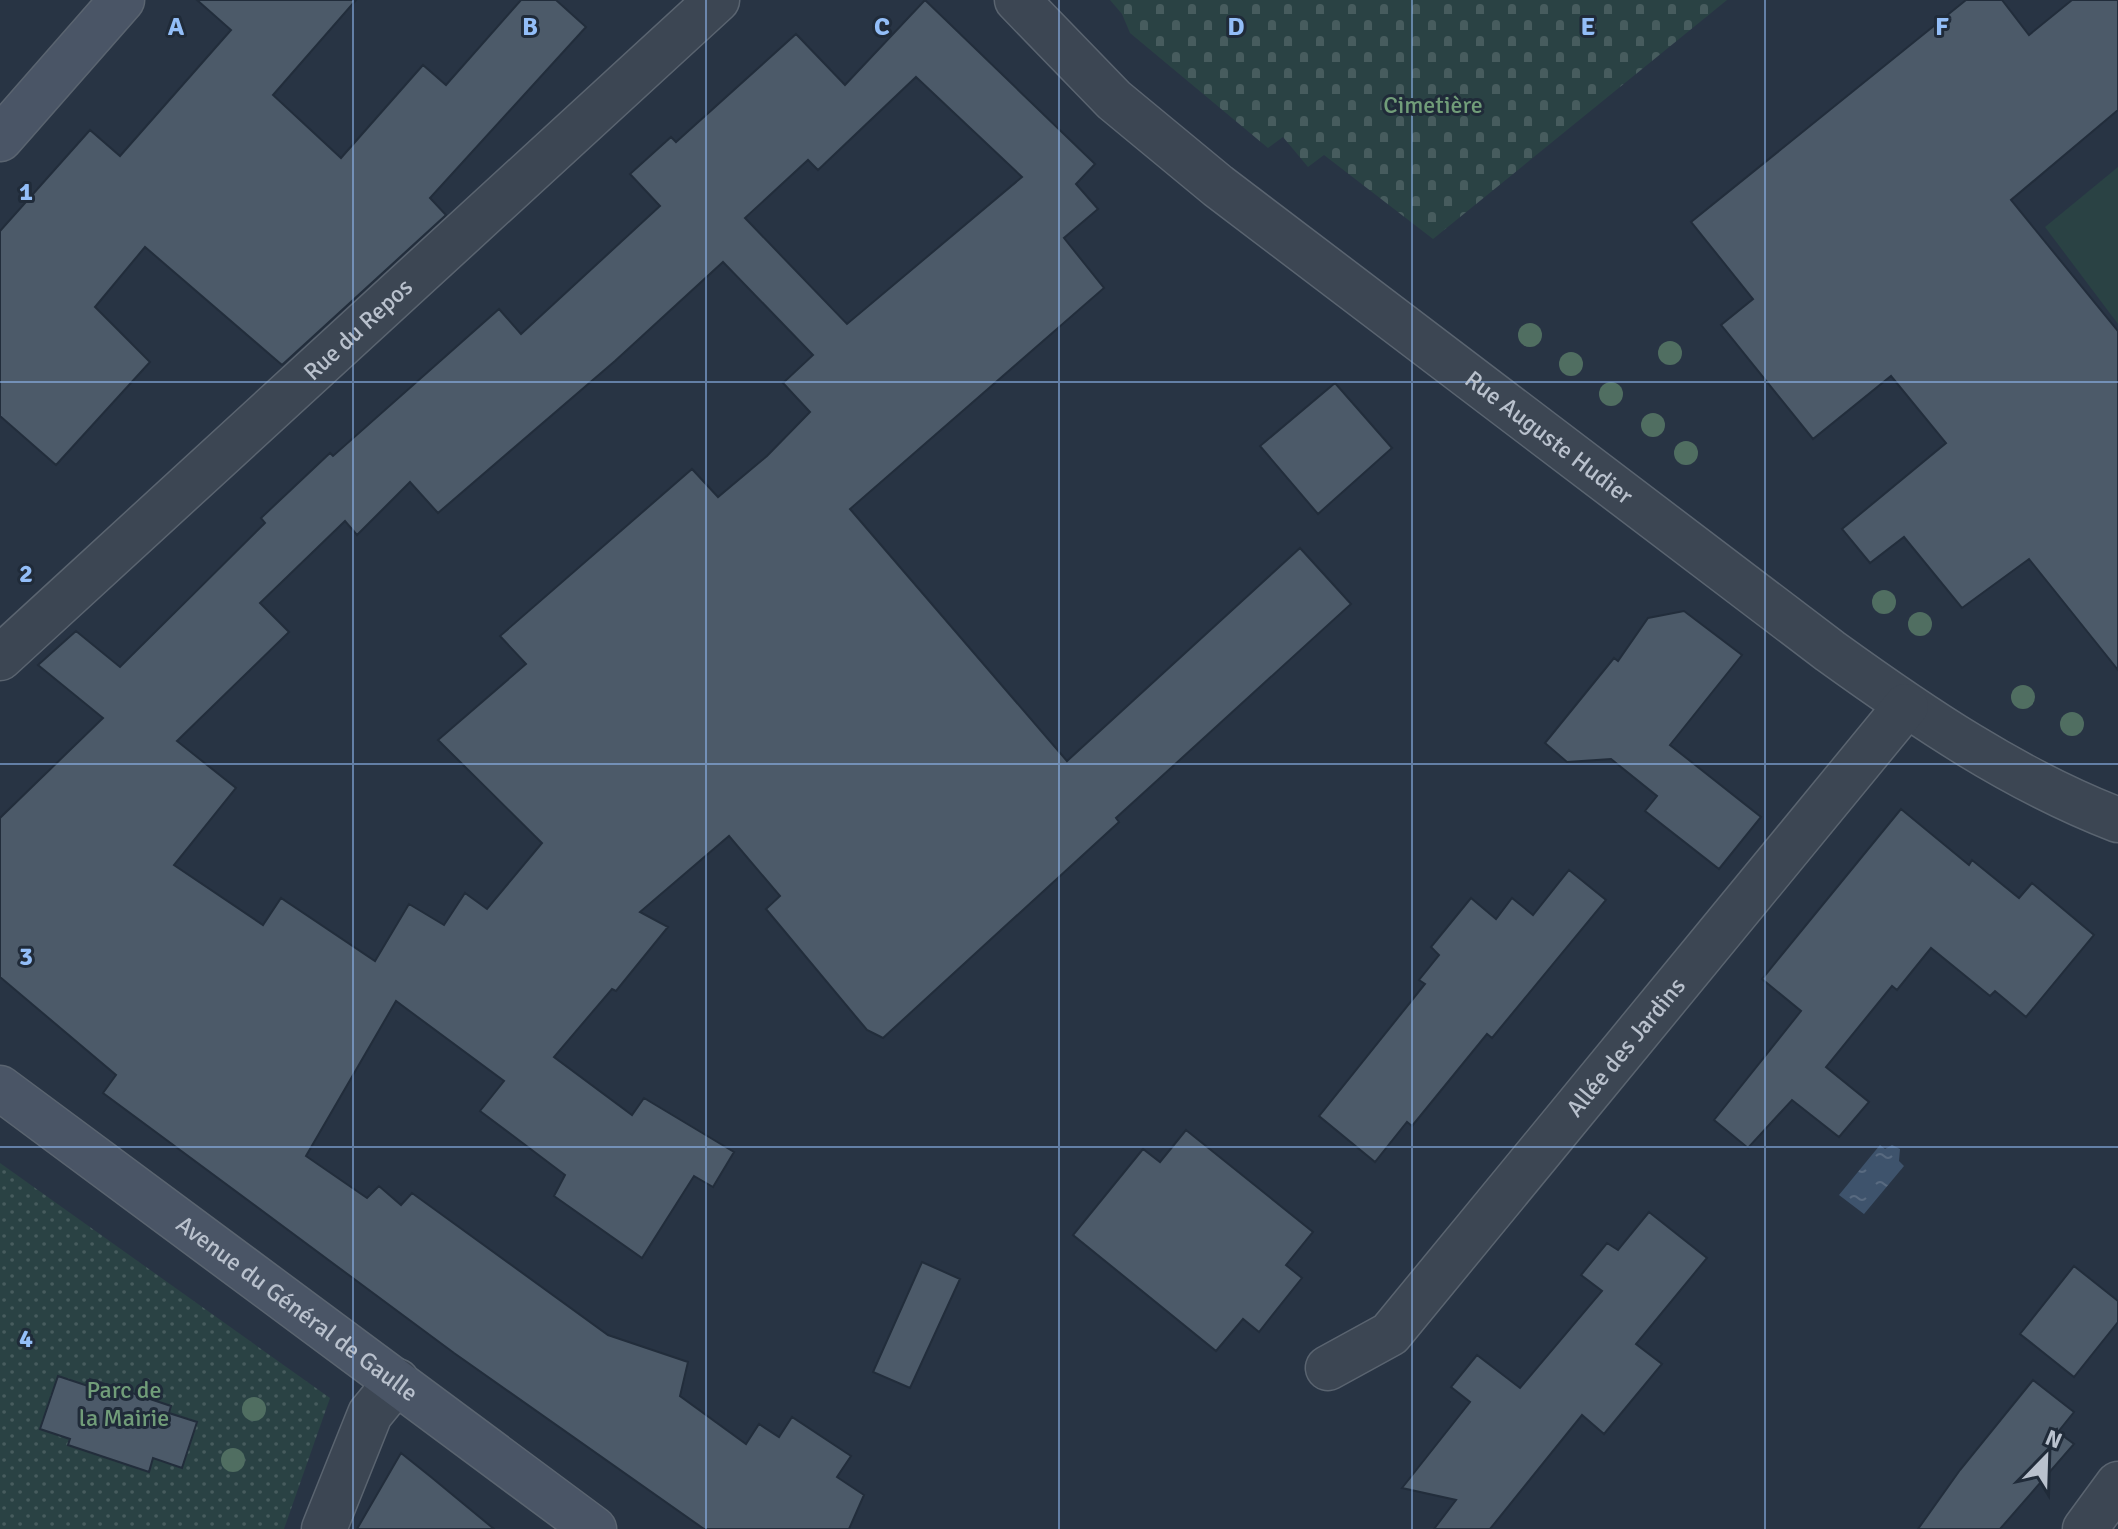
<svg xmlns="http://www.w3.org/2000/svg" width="2118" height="1529" font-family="Signika,sans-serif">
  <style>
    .cemetery { fill: url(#cemetery-stones) }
    .park { fill: url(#park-dots) }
    .pitch { fill: #2a4244 }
    .water { fill: url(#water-ripples) }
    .building { fill: #4c5a69; stroke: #222d3b; stroke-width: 2; fill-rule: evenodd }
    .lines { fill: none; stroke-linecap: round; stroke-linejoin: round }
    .street-casing { stroke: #5a6470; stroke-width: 47 }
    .secondary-casing { stroke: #5a6470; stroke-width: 47 }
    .street { stroke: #3c4653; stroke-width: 44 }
    .secondary { stroke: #4a5566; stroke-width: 44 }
    .tree { fill: #506e61 }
    .grid { fill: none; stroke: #93bef8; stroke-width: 2; stroke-opacity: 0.55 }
    .labels { text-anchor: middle; stroke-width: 6; stroke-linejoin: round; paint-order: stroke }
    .park-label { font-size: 24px; fill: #719d79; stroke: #202b39 }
    .street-label { font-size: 24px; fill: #b9c1cd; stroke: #202b39 }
    .grid-label { font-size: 26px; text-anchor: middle; font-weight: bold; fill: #93bef8; stroke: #202b39; stroke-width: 6; stroke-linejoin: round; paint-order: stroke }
  </style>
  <defs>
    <pattern id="cemetery-stones" width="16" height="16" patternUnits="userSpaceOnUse" patternTransform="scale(2)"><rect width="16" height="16" fill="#2a4244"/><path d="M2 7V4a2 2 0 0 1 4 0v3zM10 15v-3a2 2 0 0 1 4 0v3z" fill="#475c5e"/></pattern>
    <pattern id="park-dots" width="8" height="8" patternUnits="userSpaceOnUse" patternTransform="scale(2)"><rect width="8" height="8" fill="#2a4244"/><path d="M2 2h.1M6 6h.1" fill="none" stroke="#475c5e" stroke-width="1.8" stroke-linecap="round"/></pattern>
    <pattern id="water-ripples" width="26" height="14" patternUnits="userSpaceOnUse" patternTransform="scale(2)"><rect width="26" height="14" fill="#3e536c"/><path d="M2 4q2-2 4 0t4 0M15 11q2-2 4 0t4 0" fill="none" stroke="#586a80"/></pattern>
  </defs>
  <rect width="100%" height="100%" fill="#283444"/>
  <path class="cemetery" d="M 1110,0 L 1727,0 L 1433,239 L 1324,155 L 1308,167 L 1283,137 L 1268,148 L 1130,33 L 1122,14 Z"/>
  <path class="park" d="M 0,1163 L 330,1398 L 284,1529 L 0,1529 Z"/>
  <path class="pitch" d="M 2118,167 L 2118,324 L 2045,227 Z"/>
  <path class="water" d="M 1880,1145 L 1885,1149 L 1892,1145 L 1900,1149 L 1899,1161 L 1904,1166 L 1864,1214 L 1839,1195 Z"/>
  <path class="building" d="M 197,0 L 356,0 L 273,95 L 341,158 L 423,65 L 446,85 L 521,0 L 556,0 L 586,27 L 430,198 L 446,215 L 282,365 L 145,247 L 95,307 L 150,362 L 56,465 L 0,416 L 0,231 L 90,130 L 120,156 L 231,30 Z
    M 925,0 L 1095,164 L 1076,184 L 1098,209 L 1064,238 L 1104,288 L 850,509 L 1067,761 L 1300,548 L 1351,604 L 1116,818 L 1119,822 L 883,1038 L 867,1030 L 766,909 L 780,896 L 729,836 L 640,912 L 668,927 L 616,991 L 612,989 L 554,1057 L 632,1115 L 644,1098 L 734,1152 L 713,1187 L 694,1176 L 642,1258 L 554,1196 L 565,1175 L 480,1111 L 504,1081 L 396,1001 L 306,1156 L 367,1198 L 379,1186 L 401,1205 L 412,1193 L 608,1335 L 688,1362 L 680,1396 L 746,1444 L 759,1424 L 779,1437 L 792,1417 L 851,1456 L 837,1477 L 864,1495 L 849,1529 L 704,1529 L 454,1353 L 103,1093 L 116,1075 L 0,977 L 0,818 L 103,718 L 38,665 L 76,631 L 120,667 L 265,523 L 261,518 L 330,453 L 333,456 L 499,309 L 521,334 L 660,206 L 630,174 L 671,137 L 676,142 L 796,34 L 845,85 ZM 916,77 L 1022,177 L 847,324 L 745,218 L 808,160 L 818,170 ZM 723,262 L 813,355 L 783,383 L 810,412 L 767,456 L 718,497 L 692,469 L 500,636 L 526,664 L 438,740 L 542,843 L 487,909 L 465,893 L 444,925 L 409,904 L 375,961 L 281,898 L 263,925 L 174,865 L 236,788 L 177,741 L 289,632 L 260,603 L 345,521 L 357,535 L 410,482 L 438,513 L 615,361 Z
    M 1966,0 L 2002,0 L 2029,35 L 2072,0 L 2118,0 L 2118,110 L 2011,200 L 2118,331 L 2118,670 L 2029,559 L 1962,608 L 1904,537 L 1870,563 L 1842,529 L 1946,443 L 1891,376 L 1813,439 L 1721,325 L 1753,299 L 1691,222 Z
    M 1335,383 L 1392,448 L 1318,514 L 1260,446 Z
    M 1684,611 L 1742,655 L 1670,745 L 1761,817 L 1719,869 L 1645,811 L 1657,796 L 1611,759 L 1567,762 L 1545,743 L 1614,658 L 1618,661 L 1648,618 Z
    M 1901,809 L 1969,865 L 1972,860 L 2019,898 L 2032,883 L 2094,935 L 2026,1017 L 1995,991 L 1990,996 L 1931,948 L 1897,990 L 1892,986 L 1826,1067 L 1869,1102 L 1839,1137 L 1792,1100 L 1748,1148 L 1714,1120 L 1801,1011 L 1762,979 Z
    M 1569,870 L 1606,900 L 1492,1038 L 1487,1034 L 1412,1126 L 1407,1122 L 1375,1162 L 1319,1116 L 1425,984 L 1419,980 L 1439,955 L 1431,947 L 1471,898 L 1496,919 L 1512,898 L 1533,915 Z
    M 1186,1130 L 1313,1232 L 1286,1265 L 1302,1278 L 1259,1332 L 1243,1319 L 1216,1351 L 1073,1235 L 1143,1149 L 1160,1162 Z
    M 1649,1212 L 1707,1258 L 1636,1344 L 1662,1364 L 1604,1434 L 1582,1415 L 1490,1529 L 1434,1529 L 1456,1500 L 1402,1488 L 1470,1402 L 1451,1387 L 1477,1355 L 1520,1388 L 1602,1291 L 1581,1275 L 1607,1243 L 1618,1250 Z
    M 922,1262 L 960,1279 L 910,1388 L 873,1372 Z
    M 2074,1266 L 2118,1301 L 2118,1322 L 2074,1377 L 2020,1334 Z
    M 58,1376 L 88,1386 L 90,1379 L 171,1406 L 169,1413 L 197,1422 L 182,1468 L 153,1458 L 149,1472 L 68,1445 L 70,1439 L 40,1429 Z
    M 2033,1380 L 2074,1412 L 2058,1432 L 2074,1444 L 2000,1529 L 1918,1529 L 1960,1470 Z
    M 401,1453 L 431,1477 L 494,1529 L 357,1529 Z"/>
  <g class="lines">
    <defs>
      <g id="street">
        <path id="s1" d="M 1017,0 L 1114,100 L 1218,186 L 1830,651 C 1920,716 2014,780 2118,820"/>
        <path id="s2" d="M 0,658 L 717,0"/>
        <path id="s3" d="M 1328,1368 L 1390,1334 L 1906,706"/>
        <path d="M 324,1529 L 370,1414 L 397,1381"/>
        <path d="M 2085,1529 L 2118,1484"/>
      </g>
      <g id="secondary">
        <path d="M 0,139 L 122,0"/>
        <path id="s4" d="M 0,1088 L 594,1529"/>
      </g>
    </defs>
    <use href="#street" class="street-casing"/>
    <use href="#secondary" class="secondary-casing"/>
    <use href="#street" class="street"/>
    <use href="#secondary" class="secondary"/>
  </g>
  <g class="tree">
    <circle cx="1530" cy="335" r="12"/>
    <circle cx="1670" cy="353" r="12"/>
    <circle cx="1571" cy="364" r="12"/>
    <circle cx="1611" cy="394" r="12"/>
    <circle cx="1653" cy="425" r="12"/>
    <circle cx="1686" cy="453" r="12"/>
    <circle cx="1884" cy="602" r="12"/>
    <circle cx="1920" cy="624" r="12"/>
    <circle cx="2023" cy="697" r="12"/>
    <circle cx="2072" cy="724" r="12"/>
    <circle cx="254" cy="1409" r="12"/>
    <circle cx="233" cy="1460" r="12"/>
  </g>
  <path class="grid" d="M 353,0 L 353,1529M 706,0 L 706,1529M 1059,0 L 1059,1529M 1412,0 L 1412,1529M 1765,0 L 1765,1529M 0,382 L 2118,382M 0,764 L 2118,764M 0,1147 L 2118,1147"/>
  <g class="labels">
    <g class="park-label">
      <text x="1433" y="113">Cimetière</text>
      <text x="124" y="1398">Parc de<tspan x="124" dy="28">la Mairie</tspan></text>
    </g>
    <g class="street-label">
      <text dy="8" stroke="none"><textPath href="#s2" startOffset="486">Rue du Repos</textPath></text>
      <text dy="8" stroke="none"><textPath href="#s1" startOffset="690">Rue Auguste Hudier</textPath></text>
      <text dy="8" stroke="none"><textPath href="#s3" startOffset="442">Allée des Jardins</textPath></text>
      <text dy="8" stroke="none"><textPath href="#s4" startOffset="370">Avenue du Général de Gaulle</textPath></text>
    </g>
  </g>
  <g class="grid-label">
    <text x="176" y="35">A</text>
    <text x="530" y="35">B</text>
    <text x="882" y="35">C</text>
    <text x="1236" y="35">D</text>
    <text x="1588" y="35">E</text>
    <text x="1942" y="35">F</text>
    <text x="26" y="200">1</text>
    <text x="26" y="582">2</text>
    <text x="26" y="965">3</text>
    <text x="26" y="1347">4</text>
  </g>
  <g transform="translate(2046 1457) rotate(23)" stroke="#202b39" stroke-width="6" paint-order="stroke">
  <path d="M0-6L14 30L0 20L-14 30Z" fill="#b9c1cd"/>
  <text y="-12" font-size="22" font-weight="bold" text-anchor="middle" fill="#b9c1cd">N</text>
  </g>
</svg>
